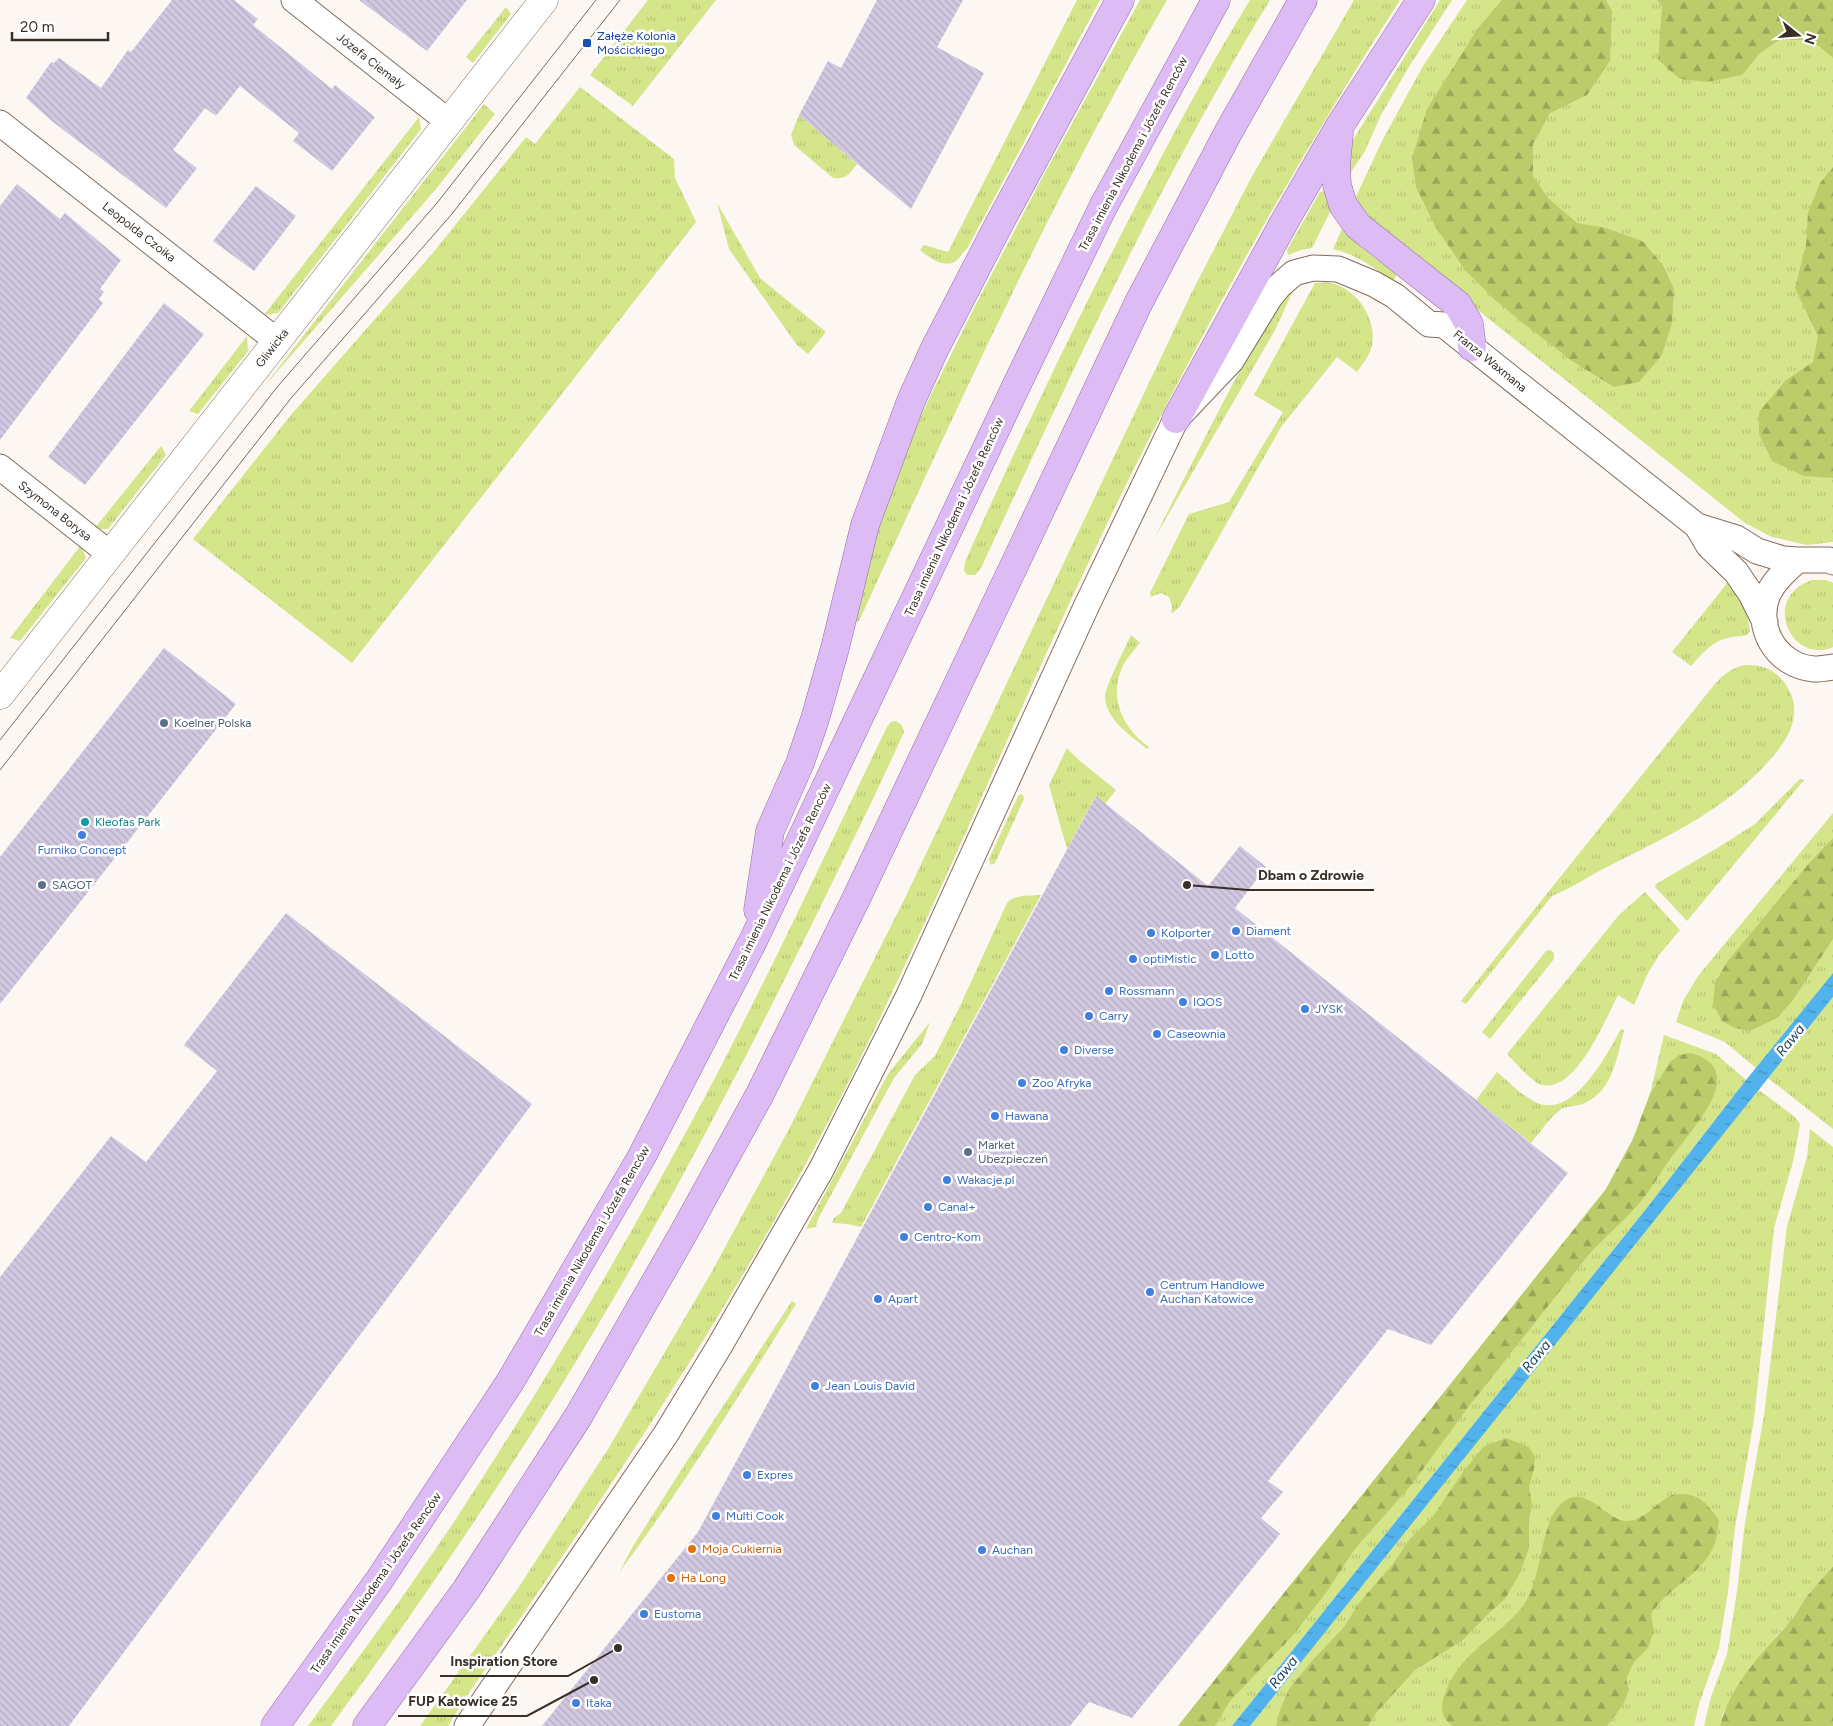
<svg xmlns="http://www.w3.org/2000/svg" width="1833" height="1726" font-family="Figtree,sans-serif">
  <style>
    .grass { fill: url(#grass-tufts) }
    .forest { fill: url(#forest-firs) }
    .water { fill: url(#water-ripples) }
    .building { fill: url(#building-back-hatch) }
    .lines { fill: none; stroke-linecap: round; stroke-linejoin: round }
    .minor-casing { stroke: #816d5c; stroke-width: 27 }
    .tertiary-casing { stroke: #816d5c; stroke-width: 29 }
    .primary-casing { stroke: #946da8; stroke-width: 29 }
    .minor { stroke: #fff; stroke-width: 25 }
    .tertiary { stroke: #fff; stroke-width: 28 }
    .primary { stroke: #ddbcf5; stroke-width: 28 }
    .tram { stroke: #746d66; stroke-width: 1 }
    .transit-dot { fill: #1a4fb4; stroke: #fff; stroke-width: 2 }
    .service-dot { fill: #5c6f8a; stroke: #fff; stroke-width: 2 }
    .culture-dot { fill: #0f9aa8; stroke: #fff; stroke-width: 2 }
    .shop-dot { fill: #3f7fe0; stroke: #fff; stroke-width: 2 }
    .food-dot { fill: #e8710a; stroke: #fff; stroke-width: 2 }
    .labels { text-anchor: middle; stroke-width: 5; stroke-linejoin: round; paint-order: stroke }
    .transit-label { font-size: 12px; fill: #164399; stroke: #fff; text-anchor: start }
    .street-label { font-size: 12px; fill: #382f27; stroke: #fff }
    .service-label { font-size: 12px; fill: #4e5e75; stroke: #fff; text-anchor: start }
    .culture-label { font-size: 12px; fill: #0d838f; stroke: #fff; text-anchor: start }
    .shop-label { font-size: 12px; fill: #366cbe; stroke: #fff; text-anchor: start }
    .food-label { font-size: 12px; fill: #c56008; stroke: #fff; text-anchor: start }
    .water-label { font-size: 14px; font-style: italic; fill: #204861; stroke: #fff }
    .leader { fill: none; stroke: #382f27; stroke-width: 2 }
    .callout-dot { fill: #382f27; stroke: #fff; stroke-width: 2 }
    .callout-label { font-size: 14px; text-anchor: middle; font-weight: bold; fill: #382f27; stroke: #fff; stroke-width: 5; stroke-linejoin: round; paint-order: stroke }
  </style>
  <defs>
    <pattern id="grass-tufts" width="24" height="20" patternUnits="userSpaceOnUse" patternTransform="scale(1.25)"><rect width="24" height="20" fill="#d5e58a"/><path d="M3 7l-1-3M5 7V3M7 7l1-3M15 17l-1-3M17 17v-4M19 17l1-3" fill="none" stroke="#b8c577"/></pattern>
    <pattern id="forest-firs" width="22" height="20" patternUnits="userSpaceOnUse" patternTransform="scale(1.25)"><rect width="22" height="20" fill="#bccc6b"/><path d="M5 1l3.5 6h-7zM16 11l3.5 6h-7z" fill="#9aa658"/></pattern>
    <pattern id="water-ripples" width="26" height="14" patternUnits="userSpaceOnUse" patternTransform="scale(1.25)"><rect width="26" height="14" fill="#51b2ec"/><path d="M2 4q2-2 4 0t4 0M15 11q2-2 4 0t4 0" fill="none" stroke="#4491bf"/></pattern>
    <pattern id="building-back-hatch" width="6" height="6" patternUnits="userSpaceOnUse" patternTransform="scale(1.25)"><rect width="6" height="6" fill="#d1c8e1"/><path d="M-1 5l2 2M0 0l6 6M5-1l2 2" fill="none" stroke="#b4acc1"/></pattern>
  </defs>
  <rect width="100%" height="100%" fill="#fcf7f3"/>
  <path class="grass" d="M 648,0 L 716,0 L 633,106 L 590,75 Z
    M 1077,0 L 1100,0 L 968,247 C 964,251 961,256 957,260 C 946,270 929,258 920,250 L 924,245 L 948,252 Z
    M 1140,0 L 1167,0 C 1051,200 955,412 859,621 L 856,622 L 854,620 L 873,543 L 908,445 L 925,407 L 973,310 L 1042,178 Z
    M 1250,0 L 1270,0 C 1159,181 1070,376 981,568 L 975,575 L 967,575 L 964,570 L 965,562 C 1008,464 1054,368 1102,272 C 1149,180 1196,88 1250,0 Z
    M 1354,0 L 1400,0 C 1278,189 1171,386 1076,589 C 999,754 929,922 847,1085 C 739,1300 603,1499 466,1697 L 448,1726 L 420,1726 L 517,1590 L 608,1449 L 710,1275 L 789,1129 L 905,898 L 1192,292 L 1251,178 Z
    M 1440,0 L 1452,0 L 1410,65 L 1381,115 L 1365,151 L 1345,181 L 1351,143 Z
    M 1467,0 L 1833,0 L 1833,542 L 1807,545 L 1772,537 L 1745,523 L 1366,221 L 1353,203 L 1383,139 L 1423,66 Z
    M 506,7 L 511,14 L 473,63 L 466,57 Z
    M 580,87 L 674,159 L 675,178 L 696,222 L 352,663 L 193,539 L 290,416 L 432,254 L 526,137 L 535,144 Z
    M 484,104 L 495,114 L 436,189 L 262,389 Z
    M 799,115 L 857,164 C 850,174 845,180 833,178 L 794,145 L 791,135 Z
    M 419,117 L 421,129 L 278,313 L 264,315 Z
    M 1323,191 L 1326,193 L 1331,210 L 1312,248 L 1301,250 L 1288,255 L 1287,250 L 1320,192 Z
    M 717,203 L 760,278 L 826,332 L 808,354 L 797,345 L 729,249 Z
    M 1342,229 L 1364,250 L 1396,274 L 1395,279 L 1390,280 C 1371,265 1357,255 1333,249 Z
    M 1315,283 C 1320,283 1326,282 1330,283 C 1357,288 1377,319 1372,345 C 1370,355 1363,363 1357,372 L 1337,357 L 1281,427 L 1180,606 L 1174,612 L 1171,613 L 1172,606 L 1169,597 L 1161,593 L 1151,597 L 1150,593 L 1189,514 L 1229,502 L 1283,412 L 1254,395 Z
    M 1293,291 L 1275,330 L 1154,539 C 1181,485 1208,430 1237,376 C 1250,352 1272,307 1293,291 Z
    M 247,336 L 248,351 L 198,414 L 189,411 Z
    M 161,446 L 166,455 L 108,529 L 94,529 Z
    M 81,545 L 86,558 L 20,641 L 10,638 Z
    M 1713,564 L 1727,573 L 1747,613 L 1750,631 L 1747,635 C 1741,637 1733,636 1727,638 C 1712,641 1700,656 1691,666 L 1672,652 L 1729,581 L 1710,566 Z
    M 1811,580 L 1826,580 L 1833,583 L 1833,647 C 1797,663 1767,613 1797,588 C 1801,584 1807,583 1811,580 Z
    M 1131,635 L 1140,643 C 1135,649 1129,656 1125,662 C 1107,694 1121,727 1149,747 L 1147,749 C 1131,736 1105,719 1105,696 C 1105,687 1126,646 1131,635 Z
    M 1745,665 C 1766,664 1781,673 1790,692 C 1801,715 1789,737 1775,754 C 1730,808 1670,835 1609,866 C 1589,876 1572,888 1552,896 L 1466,1004 L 1461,1001 L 1714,685 C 1723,675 1731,668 1745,665 Z
    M 895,721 L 901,724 L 904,732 C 874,799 841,864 809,930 C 732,1087 650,1242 558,1391 C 487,1506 411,1617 331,1726 L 308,1726 C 361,1654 414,1583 463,1508 C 548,1378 626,1244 699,1108 C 766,983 825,854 887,727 L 891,722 Z
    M 1067,748 L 1080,761 L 1116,790 L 1105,804 L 1095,797 L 1067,849 L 1049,785 Z
    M 1800,779 L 1804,780 L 1687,921 L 1655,887 L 1656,884 L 1719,847 L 1755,824 Z
    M 1021,794 L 1023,795 L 1024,799 L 995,863 L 991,865 L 989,859 L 1018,796 Z
    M 1833,813 L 1833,973 L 1756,1068 L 1725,1042 L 1676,1022 L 1683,1001 L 1698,976 Z
    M 1645,892 L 1680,930 L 1659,955 L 1647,975 L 1634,1005 L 1618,995 C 1606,1018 1576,1093 1542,1085 C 1533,1083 1515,1062 1507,1054 L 1619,915 Z
    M 1041,895 L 861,1227 L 847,1224 L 832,1223 L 834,1218 L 841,1213 L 915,1075 L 935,1056 L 960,1006 L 1007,903 C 1015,894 1030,896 1041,895 Z
    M 1550,950 L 1554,953 L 1554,959 L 1490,1039 L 1482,1032 L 1546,951 Z
    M 1833,997 L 1833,1129 L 1768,1078 Z
    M 930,1022 L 922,1044 L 894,1078 L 818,1219 L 816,1227 L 806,1229 L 888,1074 Z
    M 1621,1029 L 1624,1030 C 1617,1057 1613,1090 1585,1103 C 1577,1107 1565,1105 1559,1111 C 1548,1119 1540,1133 1531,1143 L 1476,1100 L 1497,1072 C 1509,1082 1522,1096 1537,1103 C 1575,1118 1607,1054 1621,1029 Z
    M 1664,1035 L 1716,1054 L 1746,1080 L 1646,1209 L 1232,1726 L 1178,1726 L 1606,1189 L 1633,1139 L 1650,1094 Z
    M 1759,1090 L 1795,1117 L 1800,1124 L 1794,1158 L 1774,1228 L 1754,1420 L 1735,1528 L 1728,1591 L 1719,1648 L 1699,1704 L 1694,1726 L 1250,1726 L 1681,1185 Z
    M 1810,1129 L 1833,1147 L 1833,1566 L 1808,1595 L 1790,1622 L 1778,1634 L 1743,1679 L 1723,1713 L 1720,1726 L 1704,1726 L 1711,1697 L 1727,1654 L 1737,1591 L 1745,1522 L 1764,1415 L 1787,1226 L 1807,1157 Z
    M 792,1301 L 796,1304 C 740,1394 684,1486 620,1571 L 633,1546 L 687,1461 Z"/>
  <path class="forest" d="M 1502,0 L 1606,0 L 1612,11 L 1610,61 L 1587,95 L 1550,113 L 1533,144 L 1533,176 L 1548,198 L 1577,223 L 1606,228 L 1642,241 L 1663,265 L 1674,289 L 1672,323 L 1662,355 L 1639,382 L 1614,387 L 1572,361 L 1523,323 L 1493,298 L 1465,270 L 1435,226 L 1416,187 L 1412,158 L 1427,109 L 1478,28 Z
    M 1657,0 L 1833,0 L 1833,58 L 1812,40 L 1779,40 L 1759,54 L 1742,75 L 1707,82 L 1680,79 L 1658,60 L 1662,7 Z
    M 1833,167 L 1833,478 L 1804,476 L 1772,461 L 1759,434 L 1759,412 L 1786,380 L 1813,362 L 1818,336 L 1795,288 L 1806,245 L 1808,213 L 1820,183 Z
    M 1833,838 L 1833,939 L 1793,1000 L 1777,1018 L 1750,1031 L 1735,1028 L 1722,1021 L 1713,1004 L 1715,983 L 1727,962 L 1810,862 Z
    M 1691,1053 C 1704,1057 1715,1062 1717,1077 C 1721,1100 1681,1143 1668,1162 C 1658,1177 1649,1192 1637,1206 C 1621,1224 1602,1239 1586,1258 L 1466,1410 L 1413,1483 L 1354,1550 L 1328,1590 L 1294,1634 L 1230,1701 L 1215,1726 L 1178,1726 L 1606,1189 L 1633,1139 L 1650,1094 L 1670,1062 L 1679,1055 Z
    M 1506,1438 L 1529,1447 L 1535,1457 L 1534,1469 L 1529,1486 L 1532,1505 L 1529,1519 L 1529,1548 L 1520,1573 L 1505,1599 L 1488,1614 L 1463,1640 L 1415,1670 L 1377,1712 L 1368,1726 L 1276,1726 L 1280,1710 L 1289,1689 L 1311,1662 L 1344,1627 L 1359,1603 L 1393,1564 L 1409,1540 L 1434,1515 L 1463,1472 L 1483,1447 Z
    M 1684,1494 C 1704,1497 1707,1505 1719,1520 C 1718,1527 1717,1536 1715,1543 C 1703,1575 1669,1586 1651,1614 L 1654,1631 L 1648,1648 L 1634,1662 L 1626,1679 L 1629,1690 L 1623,1705 L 1607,1726 L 1453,1726 C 1442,1719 1440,1709 1444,1697 C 1457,1655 1492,1641 1520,1610 C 1545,1582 1537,1518 1566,1500 C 1588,1486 1607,1521 1627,1521 C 1644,1521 1656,1503 1670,1496 C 1674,1494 1679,1494 1684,1494 Z
    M 1833,1566 L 1833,1726 L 1720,1726 C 1730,1686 1761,1654 1788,1624 C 1796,1615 1801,1604 1808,1595 C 1816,1585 1825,1576 1833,1566 Z"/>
  <path class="water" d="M 1833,973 L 1833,997 L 1250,1726 L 1232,1726 L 1646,1209 L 1746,1080 Z"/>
  <path class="building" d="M 172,0 L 234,0 L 258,19 L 253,25 L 332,89 L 335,85 L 375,117 L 332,171 L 293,141 L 299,133 L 240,86 L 216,116 L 205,108 L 173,150 L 197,168 L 166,208 L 53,122 L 26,98 L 51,62 L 54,63 L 59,58 L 101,88 L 128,50 L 131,52 Z
    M 359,0 L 467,0 L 427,51 Z
    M 877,0 L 963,0 L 937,47 L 984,73 L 911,209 L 799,115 L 828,61 L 841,68 Z
    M 17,184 L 60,219 L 65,213 L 121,260 L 100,289 L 104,292 L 99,299 L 103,303 L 0,440 L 0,206 Z
    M 256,186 L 296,216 L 254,271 L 213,241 Z
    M 164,303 L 204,334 L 85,485 L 48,457 Z
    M 164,648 L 236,704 L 0,1004 L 0,857 Z
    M 1096,796 L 1208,886 L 1240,846 L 1266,867 L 1235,908 L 1568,1173 L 1431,1345 L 1388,1329 L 1268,1481 L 1283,1492 L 1261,1518 L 1280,1534 L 1132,1718 L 1089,1702 L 1070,1726 L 542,1726 L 698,1532 Z
    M 286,913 L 532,1104 L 69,1726 L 0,1726 L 0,1277 L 111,1136 L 146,1162 L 217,1071 L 184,1045 Z"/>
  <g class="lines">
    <defs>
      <path id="minor" d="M 294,0 L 449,122
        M 0,123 L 277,341
        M 0,467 L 110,554
        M 1697,526 L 1736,538 L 1757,551 L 1783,559 L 1798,560
        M 1833,562 L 1829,560 L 1798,560 C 1786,570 1776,579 1769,592 C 1753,626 1776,666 1814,669 C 1820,669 1827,668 1833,667
        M 467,1726 L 666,1434 L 719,1347 L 821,1170 L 909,995 L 1086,607 L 1176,419 L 1231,361 L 1270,297 L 1279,286 L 1294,273 L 1313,268 L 1338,269 L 1374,284 L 1395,296 L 1429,324 L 1444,325 L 1697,526 L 1709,546 L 1736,572 L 1751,594 L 1765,622"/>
      <path id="tertiary" d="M 0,695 L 544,0"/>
      <path id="primary" d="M 1339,134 L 1336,165 L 1337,185 L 1343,205 L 1358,226 L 1458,305 L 1469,324 L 1472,347
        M 1176,419 L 1286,219 L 1339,127 L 1421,0
        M 758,910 L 770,831 L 800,763 L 815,719 L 835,648 L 865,525 L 911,401 L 934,350 L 998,226 L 1120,0
        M 275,1726 L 380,1579 L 510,1382 L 641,1158 L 753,941 L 1019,380 L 1103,207 L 1216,0
        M 367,1726 L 466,1590 L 578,1417 L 683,1234 L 760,1094 L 856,899 L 1139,302 L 1229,131 L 1303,0"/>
    </defs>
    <use href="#minor" class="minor-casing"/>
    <use href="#tertiary" class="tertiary-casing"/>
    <use href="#primary" class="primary-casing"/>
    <use href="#minor" class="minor"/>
    <use href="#tertiary" class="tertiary"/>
    <use href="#primary" class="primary"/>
    <path class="tram" d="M 0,740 L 278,386 L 437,203 L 596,0
      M 0,770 L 292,397 L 451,215 L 620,0"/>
  </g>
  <rect class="transit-dot" x="582" y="38" width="10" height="10" rx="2.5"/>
  <g class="service-dot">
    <circle cx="164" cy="723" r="5"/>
    <circle cx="42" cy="885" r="5"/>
    <circle cx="968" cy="1152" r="5"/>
  </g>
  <circle class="culture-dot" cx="85" cy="822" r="5"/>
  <g class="shop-dot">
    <circle cx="82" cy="835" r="5"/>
    <circle cx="1236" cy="931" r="5"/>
    <circle cx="1151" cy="933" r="5"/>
    <circle cx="1215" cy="955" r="5"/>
    <circle cx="1133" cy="959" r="5"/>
    <circle cx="1109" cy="991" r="5"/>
    <circle cx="1183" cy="1002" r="5"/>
    <circle cx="1305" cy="1009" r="5"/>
    <circle cx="1089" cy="1016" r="5"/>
    <circle cx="1157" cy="1034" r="5"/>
    <circle cx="1064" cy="1050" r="5"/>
    <circle cx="1022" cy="1083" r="5"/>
    <circle cx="995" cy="1116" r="5"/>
    <circle cx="947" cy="1180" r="5"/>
    <circle cx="928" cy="1207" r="5"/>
    <circle cx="904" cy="1237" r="5"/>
    <circle cx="1150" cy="1292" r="5"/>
    <circle cx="878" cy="1299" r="5"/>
    <circle cx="815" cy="1386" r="5"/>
    <circle cx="747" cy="1475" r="5"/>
    <circle cx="716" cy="1516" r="5"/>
    <circle cx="982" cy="1550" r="5"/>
    <circle cx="644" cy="1614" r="5"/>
    <circle cx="576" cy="1703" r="5"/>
  </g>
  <g class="food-dot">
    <circle cx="692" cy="1549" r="5"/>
    <circle cx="671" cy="1578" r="5"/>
  </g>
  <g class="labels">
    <g class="transit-label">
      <text x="597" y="40">Załęże Kolonia<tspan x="597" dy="14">Mościckiego</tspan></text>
    </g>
    <g class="street-label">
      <text transform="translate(371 61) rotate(38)" y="4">Józefa Ciemały</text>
      <text transform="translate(1133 154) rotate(-62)" y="4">Trasa imienia Nikodema i Józefa Renców</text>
      <text transform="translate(139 232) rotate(38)" y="4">Leopolda Czoika</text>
      <text transform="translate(272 348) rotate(-52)" y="4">Gliwicka</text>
      <text transform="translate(1490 361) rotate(39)" y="4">Franza Waxmana</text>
      <text transform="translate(55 511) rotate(38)" y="4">Szymona Borysa</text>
      <text transform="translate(954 517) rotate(-65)" y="4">Trasa imienia Nikodema i Józefa Renców</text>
      <text transform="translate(780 882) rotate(-64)" y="4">Trasa imienia Nikodema i Józefa Renców</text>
      <text transform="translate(592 1241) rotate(-60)" y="4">Trasa imienia Nikodema i Józefa Renców</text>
      <text transform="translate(376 1583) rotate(-55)" y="4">Trasa imienia Nikodema i Józefa Renców</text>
    </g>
    <g class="service-label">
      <text x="174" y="727">Koelner Polska</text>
      <text x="52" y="889">SAGOT</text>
      <text x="978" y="1149">Market<tspan x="978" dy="14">Ubezpieczeń</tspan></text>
    </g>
    <g class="culture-label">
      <text x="95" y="826">Kleofas Park</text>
    </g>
    <g class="shop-label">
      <text x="82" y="854" text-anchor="middle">Furniko Concept</text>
      <text x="1246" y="935">Diament</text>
      <text x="1161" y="937">Kolporter</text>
      <text x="1225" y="959">Lotto</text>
      <text x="1143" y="963">optiMistic</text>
      <text x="1119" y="995">Rossmann</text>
      <text x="1193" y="1006">IQOS</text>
      <text x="1315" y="1013">JYSK</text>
      <text x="1099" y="1020">Carry</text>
      <text x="1167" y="1038">Caseownia</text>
      <text x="1074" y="1054">Diverse</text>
      <text x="1032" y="1087">Zoo Afryka</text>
      <text x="1005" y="1120">Hawana</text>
      <text x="957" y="1184">Wakacje.pl</text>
      <text x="938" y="1211">Canal+</text>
      <text x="914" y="1241">Centro-Kom</text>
      <text x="1160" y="1289">Centrum Handlowe<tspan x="1160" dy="14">Auchan Katowice</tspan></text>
      <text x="888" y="1303">Apart</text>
      <text x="825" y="1390">Jean Louis David</text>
      <text x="757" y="1479">Expres</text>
      <text x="726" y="1520">Multi Cook</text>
      <text x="992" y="1554">Auchan</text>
      <text x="654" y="1618">Eustoma</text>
      <text x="586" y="1707">Itaka</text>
    </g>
    <g class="food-label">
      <text x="702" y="1553">Moja Cukiernia</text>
      <text x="681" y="1582">Ha Long</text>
    </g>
    <g class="water-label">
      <text transform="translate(1790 1040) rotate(-51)" y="5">Rawa</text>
      <text transform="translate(1536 1356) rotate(-51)" y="5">Rawa</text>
      <text transform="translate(1283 1672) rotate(-51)" y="5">Rawa</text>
    </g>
  </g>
  <path class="leader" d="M1187 885L1248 890H1374M618 1648L568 1676H440M594 1680L527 1716H398"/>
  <g class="callout-dot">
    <circle cx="1187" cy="885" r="5"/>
    <circle cx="618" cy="1648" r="5"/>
    <circle cx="594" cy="1680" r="5"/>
  </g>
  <g class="callout-label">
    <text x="1311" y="880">Dbam o Zdrowie</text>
    <text x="504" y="1666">Inspiration Store</text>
    <text x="463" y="1706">FUP Katowice 25</text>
  </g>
  <g transform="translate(1798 35) rotate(107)" stroke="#ffffff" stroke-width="4" paint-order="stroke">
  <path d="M0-4L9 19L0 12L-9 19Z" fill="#382f27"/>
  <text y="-8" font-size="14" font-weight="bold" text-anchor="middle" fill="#382f27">N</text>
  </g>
  <path d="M12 32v8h96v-8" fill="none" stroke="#382f27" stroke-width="2.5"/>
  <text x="20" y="32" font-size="15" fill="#382f27" stroke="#ffffff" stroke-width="4" paint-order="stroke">20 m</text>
</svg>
